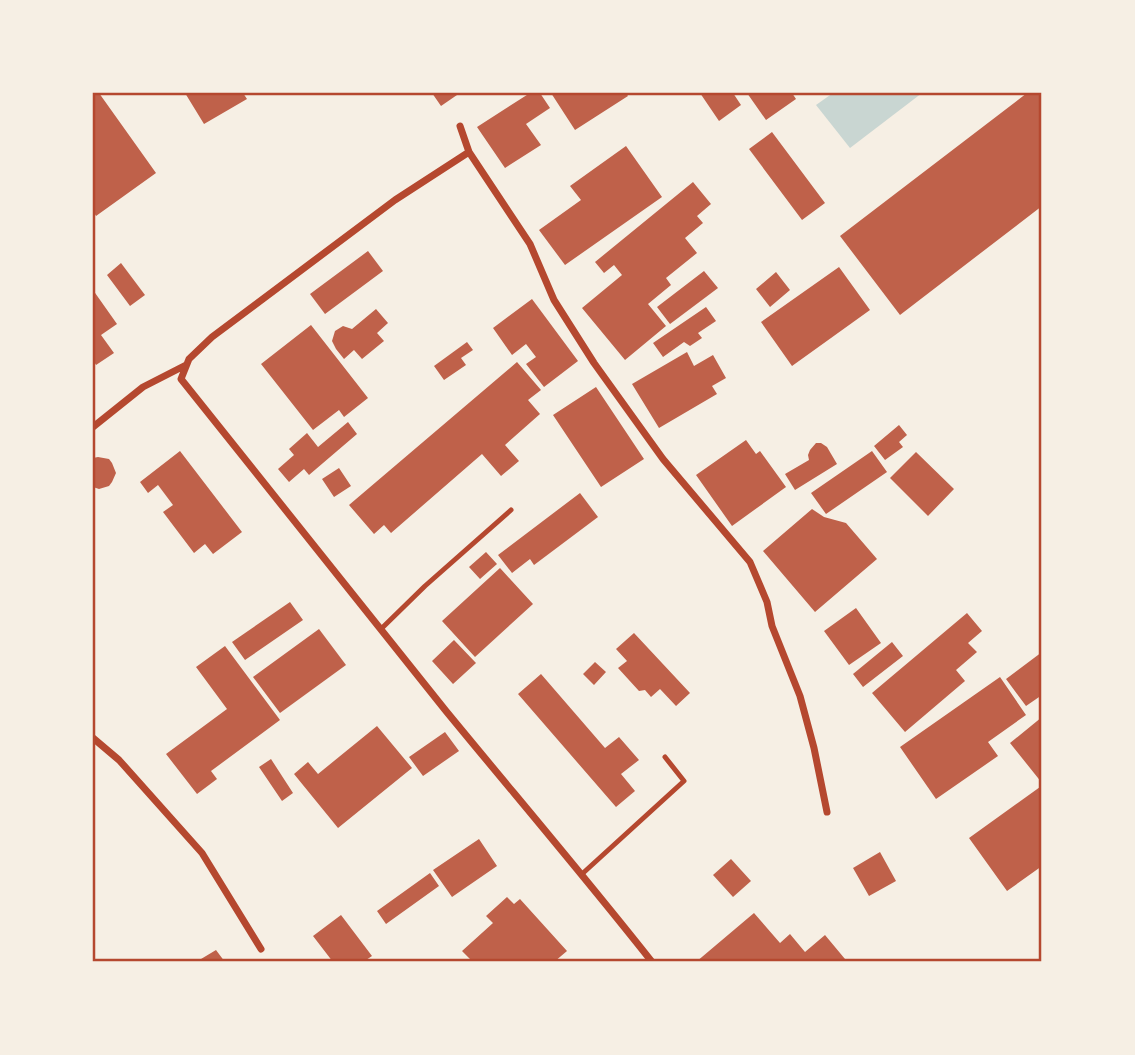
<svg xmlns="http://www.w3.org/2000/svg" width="1135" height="1055" font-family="Overpass,sans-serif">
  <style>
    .water { fill: #c9d6d2 }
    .building { fill: #bf614a }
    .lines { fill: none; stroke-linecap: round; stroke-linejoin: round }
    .service { stroke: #b5482f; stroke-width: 5 }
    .minor { stroke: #b5482f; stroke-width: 7 }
    .neatline { fill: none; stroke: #b5482f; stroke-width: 2.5 }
  </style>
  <rect width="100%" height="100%" fill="#f6efe4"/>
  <path class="water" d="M 833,93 L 922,93 L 850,148 L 816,105 Z"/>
  <path class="building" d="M 93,93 L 99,93 L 156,173 L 96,216 L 93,211 Z
    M 185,93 L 243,93 L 247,99 L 204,124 Z
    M 432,93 L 455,93 L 457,95 L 441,106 Z
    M 530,93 L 540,93 L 550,108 L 526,124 L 541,145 L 505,168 L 477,127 Z
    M 551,93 L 626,93 L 628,96 L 575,130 Z
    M 700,93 L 733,93 L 741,105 L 719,121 Z
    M 747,93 L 792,93 L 796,99 L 766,120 Z
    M 1027,93 L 1042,93 L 1042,206 L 900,315 L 840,236 Z
    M 772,132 L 825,203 L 802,220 L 749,149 Z
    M 626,146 L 662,197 L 565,265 L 539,230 L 581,200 L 570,186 Z
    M 693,182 L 711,204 L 697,216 L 703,223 L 685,238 L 697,253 L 666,278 L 671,285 L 648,304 L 666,326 L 625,360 L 582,308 L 622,275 L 614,265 L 604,273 L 595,262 Z
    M 368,251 L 383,271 L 325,314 L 310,294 Z
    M 121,263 L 145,295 L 130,306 L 107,275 Z
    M 839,267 L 870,310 L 792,366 L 761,322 Z
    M 704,271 L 718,288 L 670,324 L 657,307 Z
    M 776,272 L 790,290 L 770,307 L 756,289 Z
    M 93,290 L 117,324 L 101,335 L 114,353 L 96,365 L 93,360 Z
    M 532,299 L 578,361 L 544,387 L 526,364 L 536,357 L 526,344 L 512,355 L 493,328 Z
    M 706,307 L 716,321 L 698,333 L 702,338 L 690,346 L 684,342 L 663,357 L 653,343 Z
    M 376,309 L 388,323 L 377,333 L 384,341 L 362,359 L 354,350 L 344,359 L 336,349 L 332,341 L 335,331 L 343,326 L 352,329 Z
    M 311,325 L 368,398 L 344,417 L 339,410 L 313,430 L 261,364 Z
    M 467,342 L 473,350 L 461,358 L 466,365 L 444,380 L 434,366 Z
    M 687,352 L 694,366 L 713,355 L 726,378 L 712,386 L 717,394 L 659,428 L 632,384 Z
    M 517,362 L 541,390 L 528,400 L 540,414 L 505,445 L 519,461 L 501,476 L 482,454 L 391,533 L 384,525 L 374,534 L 349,505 Z
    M 596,387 L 644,459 L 601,487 L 553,415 Z
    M 348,422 L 357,434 L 309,475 L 304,469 L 289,482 L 278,469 L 294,455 L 289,449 L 307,433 L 318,447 Z
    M 899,425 L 907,435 L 899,442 L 903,447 L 885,460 L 874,446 Z
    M 746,440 L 756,454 L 760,451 L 786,487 L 732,526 L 696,475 Z
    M 816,443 L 821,443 L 827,447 L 837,464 L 795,490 L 785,474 L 809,460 L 808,455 L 810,450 Z
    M 180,451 L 242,532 L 213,554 L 205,544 L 194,553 L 163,512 L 173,505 L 158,485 L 148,493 L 140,482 Z
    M 872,451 L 887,472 L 826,514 L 811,493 Z
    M 916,452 L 954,489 L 928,516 L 890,478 Z
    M 98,457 L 109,459 L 112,463 L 116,473 L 112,482 L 109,486 L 99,489 L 93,487 L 93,458 Z
    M 339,468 L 351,486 L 334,497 L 322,479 Z
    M 580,493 L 598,517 L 534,565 L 530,559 L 512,573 L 498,555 Z
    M 812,509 L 824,517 L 846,523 L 877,559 L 815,612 L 763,551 Z
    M 486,552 L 497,564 L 480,579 L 469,567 Z
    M 500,568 L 533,604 L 475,657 L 442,621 Z
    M 290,602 L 303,620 L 245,660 L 232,642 Z
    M 856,608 L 881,643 L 849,665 L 824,631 Z
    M 967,613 L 982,631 L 968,643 L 977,652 L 956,670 L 965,681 L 905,732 L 872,693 Z
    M 319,629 L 346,665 L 280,713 L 253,677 Z
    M 634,633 L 690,693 L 676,706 L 660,689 L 651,697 L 645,690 L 639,691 L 618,668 L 627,661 L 616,649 Z
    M 454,640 L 476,663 L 453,684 L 432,661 Z
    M 892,642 L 903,656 L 863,687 L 853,674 Z
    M 225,646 L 280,720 L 211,771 L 217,779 L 197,794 L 166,754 L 227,709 L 196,667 Z
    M 1042,652 L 1042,695 L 1026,706 L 1006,679 Z
    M 595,662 L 606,672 L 594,685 L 583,674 Z
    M 541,674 L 605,748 L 619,737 L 639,760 L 621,774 L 635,791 L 616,807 L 518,694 Z
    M 1000,677 L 1026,715 L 988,742 L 998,756 L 936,799 L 900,747 Z
    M 1042,717 L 1042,783 L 1010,743 Z
    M 377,726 L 412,768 L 338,828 L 294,774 L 308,762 L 318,774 Z
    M 445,732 L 459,751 L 423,776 L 409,757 Z
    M 271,759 L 293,793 L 282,801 L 259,767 Z
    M 1040,787 L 1042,791 L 1042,866 L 1007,891 L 969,838 Z
    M 479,839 L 497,866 L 452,897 L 433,870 Z
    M 880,852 L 896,881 L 869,896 L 853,868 Z
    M 731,859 L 751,881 L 733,897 L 713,875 Z
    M 430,873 L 439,886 L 386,924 L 377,911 Z
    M 507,897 L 514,904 L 520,899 L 567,951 L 554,962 L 473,962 L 462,951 L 493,923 L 486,916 Z
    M 754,913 L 780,943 L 790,934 L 805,952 L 825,935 L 845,959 L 841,962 L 696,962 Z
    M 341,915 L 372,956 L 363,962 L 333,962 L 313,936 Z
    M 216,950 L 225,962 L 196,962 Z"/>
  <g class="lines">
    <path class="service" d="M 381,629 L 425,586 L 511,510
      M 582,874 L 684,781 L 665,757"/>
    <path class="minor" d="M 460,126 L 469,152 L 530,244 L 554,300 L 594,363 L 663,459 L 750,562 L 767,602 L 772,626 L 800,696 L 814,748 L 827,812
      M 469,152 L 395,200 L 212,337 L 189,359 L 181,379 C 269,490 357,601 446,711 C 515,795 585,877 652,962
      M 93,427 L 143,387 L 186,365
      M 93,738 L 119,760 L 202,853 L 261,949"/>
  </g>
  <rect width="1135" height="1055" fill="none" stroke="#f6efe4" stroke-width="189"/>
  <rect x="94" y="94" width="946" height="866" class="neatline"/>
</svg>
